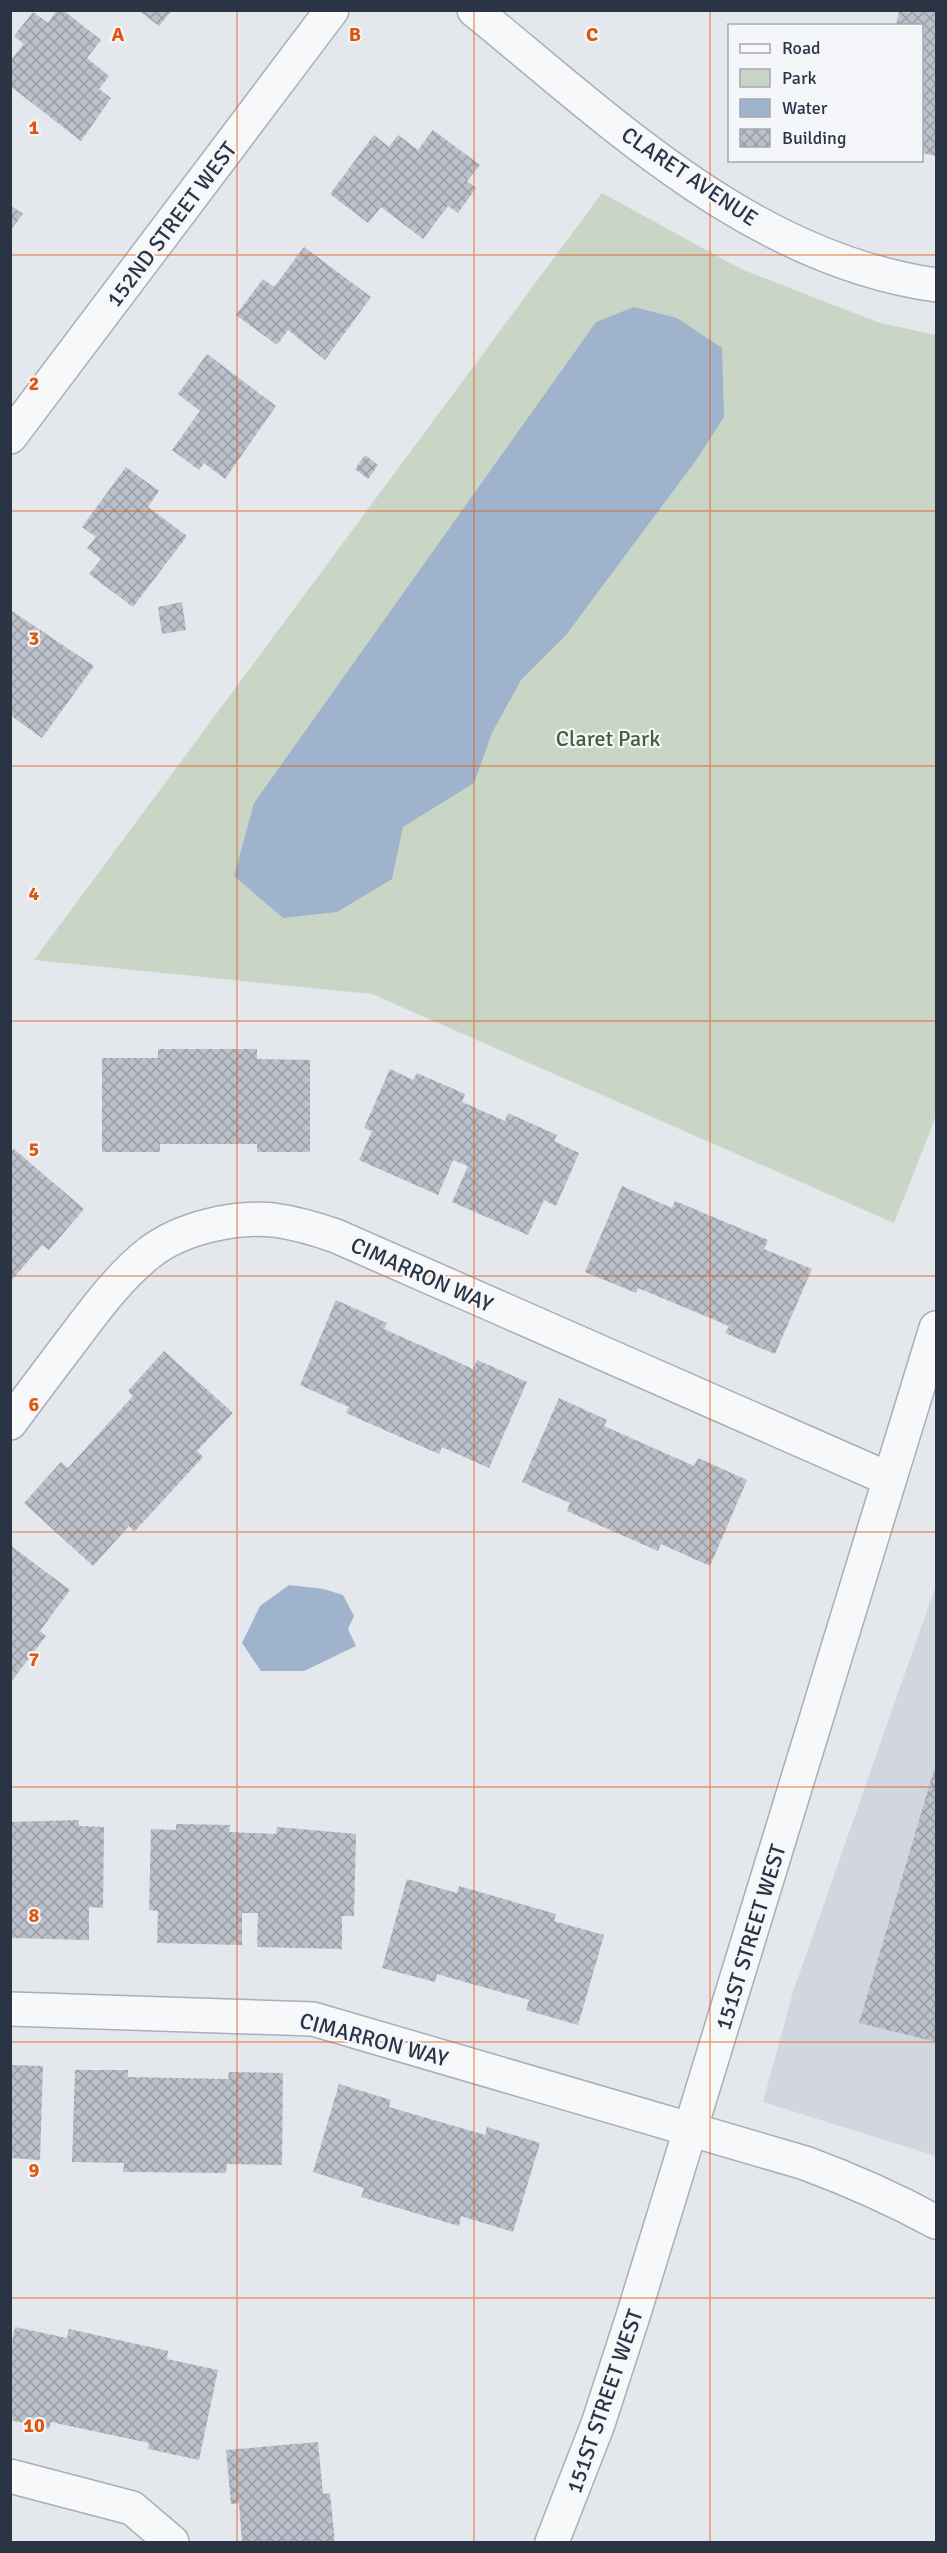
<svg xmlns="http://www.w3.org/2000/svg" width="947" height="2553" font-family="Signika,sans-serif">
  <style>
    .built { fill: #d2d6de }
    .green { fill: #c9d6c5 }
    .water { fill: #9fb4cc }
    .building { fill: url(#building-cross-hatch) }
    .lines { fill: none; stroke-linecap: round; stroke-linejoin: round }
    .minor-casing { stroke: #a9aeb7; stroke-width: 36 }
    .minor { stroke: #f7f8fa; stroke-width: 33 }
    .grid { fill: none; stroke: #df570f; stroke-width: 1.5; stroke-opacity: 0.55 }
    .labels { text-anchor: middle; stroke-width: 4.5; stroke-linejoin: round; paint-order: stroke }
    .street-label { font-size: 22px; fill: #2b3445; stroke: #f4f6f9 }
    .park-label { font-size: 22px; fill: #3f6138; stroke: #f4f6f9 }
    .grid-label { font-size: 20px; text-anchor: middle; font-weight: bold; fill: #df570f; stroke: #f4f6f9; stroke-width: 4.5; stroke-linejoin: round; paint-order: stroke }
  </style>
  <defs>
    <pattern id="building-cross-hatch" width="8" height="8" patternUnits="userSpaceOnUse" patternTransform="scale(1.5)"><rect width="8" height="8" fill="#bbc0ca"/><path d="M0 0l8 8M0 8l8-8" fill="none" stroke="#989da6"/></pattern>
  </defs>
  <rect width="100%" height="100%" fill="#e4e7ec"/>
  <path class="built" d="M 936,1585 L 936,2156 L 763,2102 L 793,1992 Z"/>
  <path class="green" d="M 602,193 L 741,269 L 880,323 L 936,335 L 936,1116 L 894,1223 L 372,994 L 34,960 Z"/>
  <path class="water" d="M 634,307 L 677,318 L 722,348 L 724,417 L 697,459 L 566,635 L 521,680 L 492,733 L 474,783 L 403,827 L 392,879 L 337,912 L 283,918 L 234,876 L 254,803 L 596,322 Z
    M 289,1585 L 324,1589 L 343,1595 L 354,1616 L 348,1629 L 356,1646 L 304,1671 L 261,1671 L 242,1643 L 260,1606 Z"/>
  <path class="building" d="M 57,10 L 63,10 L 101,40 L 87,58 L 109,76 L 99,89 L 111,98 L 81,141 L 10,86 L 10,61 L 24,44 L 14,36 L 33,12 L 48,23 Z
    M 138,10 L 172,10 L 159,26 Z
    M 910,10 L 936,10 L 936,156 L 922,153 L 922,26 L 896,26 L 899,11 L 910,13 Z
    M 433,130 L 480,165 L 467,181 L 476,188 L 458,213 L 448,206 L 423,239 L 381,207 L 368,223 L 330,194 L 374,135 L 389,147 L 398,135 L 418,150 Z
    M 10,205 L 23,214 L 10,231 Z
    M 304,247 L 371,297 L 325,360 L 288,330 L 277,345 L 236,315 L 263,279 L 274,287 Z
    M 207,354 L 276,406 L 225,479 L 204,463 L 199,470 L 172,450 L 200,411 L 178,394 Z
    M 365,455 L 378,465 L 368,479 L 355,469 Z
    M 126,467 L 159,491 L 148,507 L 187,536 L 133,607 L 89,574 L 101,559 L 87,548 L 96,537 L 82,527 Z
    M 182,602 L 186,630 L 162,634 L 158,607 Z
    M 12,611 L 94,666 L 42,738 L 10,715 Z
    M 158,1049 L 257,1049 L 257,1059 L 310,1060 L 310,1152 L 257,1152 L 257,1144 L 160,1144 L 160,1152 L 102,1152 L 102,1058 L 158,1058 Z
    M 390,1069 L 413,1080 L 417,1073 L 465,1094 L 462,1102 L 505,1121 L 508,1113 L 557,1135 L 554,1141 L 579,1153 L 556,1206 L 544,1200 L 528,1235 L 452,1202 L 468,1166 L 453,1160 L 438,1195 L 359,1160 L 372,1131 L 364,1128 Z
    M 14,1149 L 84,1209 L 49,1250 L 42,1245 L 10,1282 L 10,1153 Z
    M 622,1186 L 672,1208 L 675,1201 L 768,1240 L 764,1249 L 812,1269 L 775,1354 L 725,1333 L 729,1326 L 638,1288 L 636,1293 L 585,1272 Z
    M 336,1300 L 387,1323 L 384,1329 L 473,1369 L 477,1360 L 527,1382 L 489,1468 L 442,1447 L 439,1454 L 346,1413 L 349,1407 L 300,1385 Z
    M 164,1351 L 233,1413 L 197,1451 L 203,1457 L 134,1532 L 129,1526 L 93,1566 L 24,1503 L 61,1462 L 68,1468 L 133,1396 L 128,1391 Z
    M 559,1398 L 607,1420 L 604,1426 L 694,1466 L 698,1458 L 747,1480 L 710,1566 L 661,1544 L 658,1551 L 567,1511 L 570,1503 L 522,1482 Z
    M 10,1545 L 70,1590 L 40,1631 L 46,1636 L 10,1683 Z
    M 936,1763 L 936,2042 L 859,2023 Z
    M 79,1820 L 79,1826 L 104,1827 L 103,1908 L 89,1907 L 89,1940 L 10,1938 L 10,1822 Z
    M 176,1824 L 230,1825 L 229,1832 L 276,1834 L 277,1827 L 356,1834 L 354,1916 L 342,1916 L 342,1949 L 257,1947 L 258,1913 L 242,1913 L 242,1945 L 157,1943 L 158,1911 L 149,1910 L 151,1829 L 176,1830 Z
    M 407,1879 L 457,1893 L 459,1886 L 556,1914 L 554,1921 L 604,1935 L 578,2025 L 526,2010 L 529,2000 L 437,1974 L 435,1982 L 382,1968 Z
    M 10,2065 L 43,2066 L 40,2160 L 10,2158 Z
    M 75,2070 L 128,2070 L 128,2077 L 228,2079 L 229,2072 L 283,2073 L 282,2165 L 227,2164 L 226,2173 L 123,2172 L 124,2163 L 72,2162 Z
    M 339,2084 L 391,2100 L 389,2107 L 485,2135 L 487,2127 L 540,2143 L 513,2232 L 461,2216 L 459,2226 L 361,2197 L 364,2188 L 313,2172 Z
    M 15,2327 L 67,2338 L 69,2329 L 168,2351 L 167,2359 L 218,2370 L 199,2460 L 148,2449 L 149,2443 L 51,2422 L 49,2429 L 10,2420 L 10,2351 Z
    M 318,2442 L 323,2494 L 330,2493 L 335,2542 L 242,2542 L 239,2503 L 231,2504 L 226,2450 Z"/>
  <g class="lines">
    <defs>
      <path id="minor" d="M 474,10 C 613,123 752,259 936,285
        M 10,437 L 332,10
        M 10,1423 C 32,1393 54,1364 76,1335 C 98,1306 120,1276 149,1253 C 181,1228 234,1216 274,1220 C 296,1223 316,1229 336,1236 L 889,1479
        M 10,2009 L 313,2019 L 805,2163 C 851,2180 894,2199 936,2222
        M 10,2476 L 132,2508 L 172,2542
        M 552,2542 L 598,2424 L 634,2313 L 936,1328"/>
    </defs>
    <use href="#minor" class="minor-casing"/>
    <use href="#minor" class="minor"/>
  </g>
  <path class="grid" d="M 237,10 L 237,2542M 474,10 L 474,2542M 710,10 L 710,2542M 10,255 L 936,255M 10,511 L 936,511M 10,766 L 936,766M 10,1021 L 936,1021M 10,1276 L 936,1276M 10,1532 L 936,1532M 10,1787 L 936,1787M 10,2042 L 936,2042M 10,2298 L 936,2298"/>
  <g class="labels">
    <g class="street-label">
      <text transform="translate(690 176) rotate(34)" y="8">CLARET AVENUE</text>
      <text transform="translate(171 224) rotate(-53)" y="8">152ND STREET WEST</text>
      <text transform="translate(422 1274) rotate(24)" y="8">CIMARRON WAY</text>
      <text transform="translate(750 1937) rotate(-73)" y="8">151ST STREET WEST</text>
      <text transform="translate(374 2039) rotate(15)" y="8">CIMARRON WAY</text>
      <text transform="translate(604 2401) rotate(-71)" y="8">151ST STREET WEST</text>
    </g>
    <g class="park-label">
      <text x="608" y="746">Claret Park</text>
    </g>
  </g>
  <g class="grid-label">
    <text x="118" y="41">A</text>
    <text x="355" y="41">B</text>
    <text x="592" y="41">C</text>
    <text x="34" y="134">1</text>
    <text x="34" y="390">2</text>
    <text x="34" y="645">3</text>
    <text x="34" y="900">4</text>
    <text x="34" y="1156">5</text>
    <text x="34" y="1411">6</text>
    <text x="34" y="1666">7</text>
    <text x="34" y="1922">8</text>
    <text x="34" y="2177">9</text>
    <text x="34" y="2432">10</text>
  </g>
  <rect width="947" height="2553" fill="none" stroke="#2b3445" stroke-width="24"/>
  <rect x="728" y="24" width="195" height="138" fill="#f4f6f9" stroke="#a4a8b1" stroke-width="1.5"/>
  <rect x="740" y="44" width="30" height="9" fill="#f7f8fa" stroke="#a4a8b1" stroke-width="1.5"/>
  <text x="782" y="54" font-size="18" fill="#2b3445">Road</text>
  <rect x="740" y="69" width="30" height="18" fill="#c9d6c5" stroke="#a4a8b1" stroke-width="1.5"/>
  <text x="782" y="84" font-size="18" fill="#2b3445">Park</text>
  <rect x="740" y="99" width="30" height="18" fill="#9fb4cc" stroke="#a4a8b1" stroke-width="1.5"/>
  <text x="782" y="114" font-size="18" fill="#2b3445">Water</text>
  <rect x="740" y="129" width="30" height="18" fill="url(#building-cross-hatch)" stroke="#a4a8b1" stroke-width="1.5"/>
  <text x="782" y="144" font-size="18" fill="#2b3445">Building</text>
</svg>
